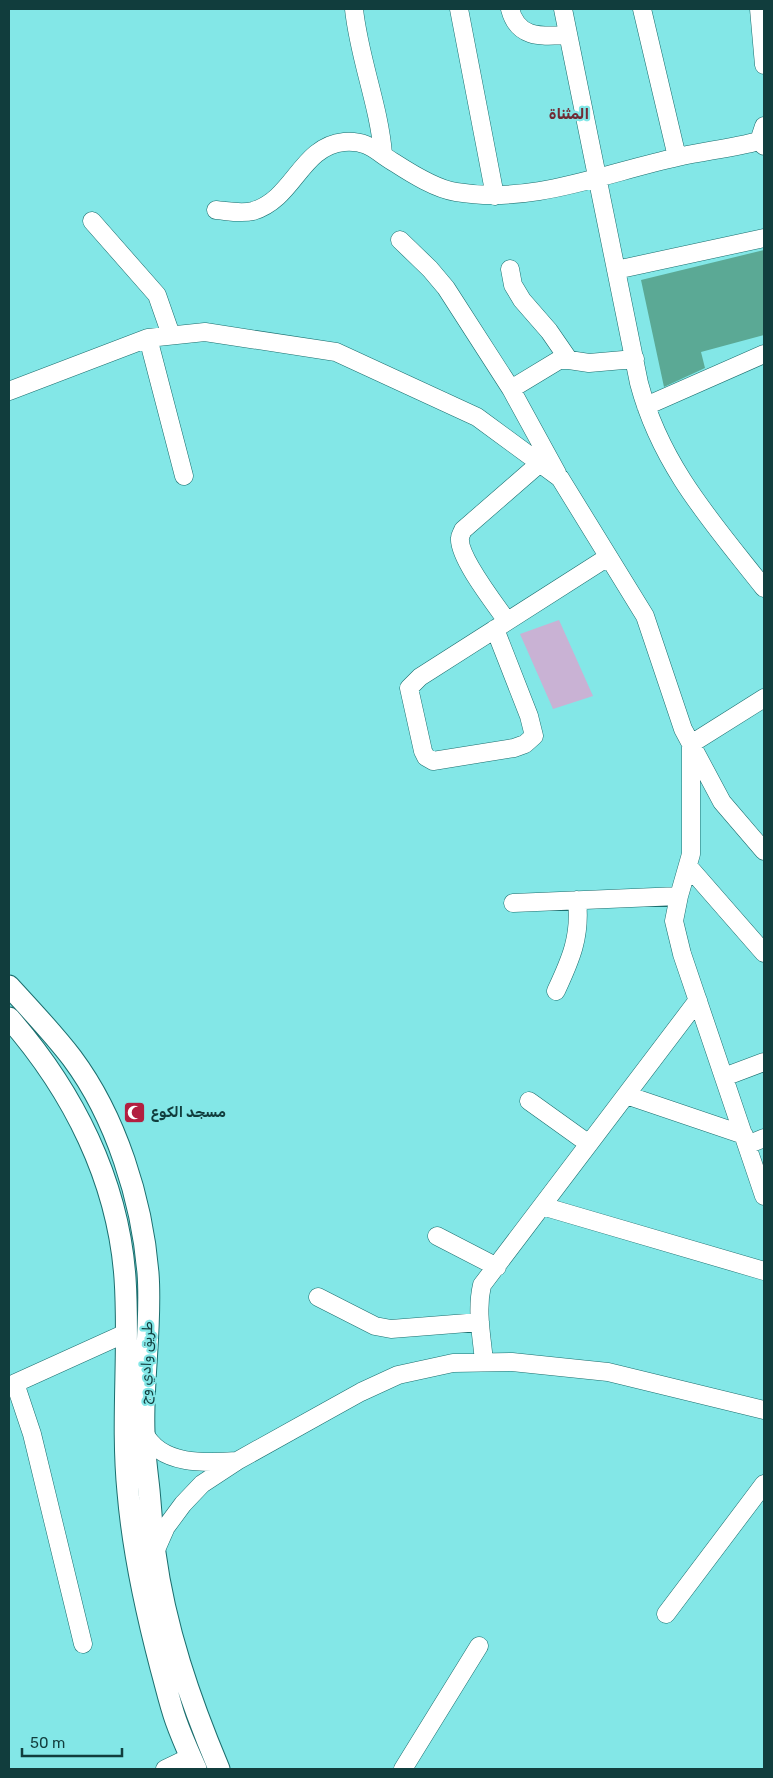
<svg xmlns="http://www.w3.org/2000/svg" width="773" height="1778" font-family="Rubik,'Noto Naskh Arabic',sans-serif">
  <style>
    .green { fill: #c9b2d4 }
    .building { fill: #5ba995 }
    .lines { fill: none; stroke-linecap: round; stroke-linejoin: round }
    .minor-casing { stroke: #1b6e6e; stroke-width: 19 }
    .major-casing { stroke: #1b6e6e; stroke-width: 23 }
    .minor { stroke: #fff; stroke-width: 18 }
    .major { stroke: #fff; stroke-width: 21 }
    .labels { text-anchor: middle; stroke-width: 4.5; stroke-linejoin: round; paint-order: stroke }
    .poi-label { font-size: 14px; font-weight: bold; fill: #113d3d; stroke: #83e7e7; text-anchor: start }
    .street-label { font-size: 14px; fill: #113d3d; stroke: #83e7e7 }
    .neighbourhood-label { font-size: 15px; font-weight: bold; fill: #712b34; stroke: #83e7e7 }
  </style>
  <rect width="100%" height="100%" fill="#83e7e7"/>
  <path class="green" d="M 559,620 L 593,696 L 553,709 L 520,634 Z"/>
  <path class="building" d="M 764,250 L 764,335 L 701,352 L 705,368 L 664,387 L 641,280 Z"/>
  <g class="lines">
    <defs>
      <path id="minor" d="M 354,9 C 359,58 379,105 383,154
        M 459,9 L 495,196
        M 510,9 C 518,40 543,36 568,35
        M 563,9 L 639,383 C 661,466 712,522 764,588
        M 642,9 L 677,157
        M 759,9 L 764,65
        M 759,141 L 764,126
        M 216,210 C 228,211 241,214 253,211 C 294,199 301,146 344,142 C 369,140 376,152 395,163 C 412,174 436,189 456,192 C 533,205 604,173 678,157 C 705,151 733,148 759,141 L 764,146
        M 92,221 L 157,295 L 171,335
        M 400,240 L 430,269 L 446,288 L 511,389 L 557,473
        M 510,269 L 513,285 L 522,300 L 549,331 L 569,360
        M 616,270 L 764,238
        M 148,338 L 184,476
        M 511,389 L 559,360 L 569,360 L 589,363 L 635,359
        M 9,391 L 148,338 L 205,332 L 336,352 L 477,417 L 560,478 L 645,616 L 683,729 L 722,802 L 764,851
        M 646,406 L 764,354
        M 507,621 C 495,604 458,557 460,538 C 460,535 462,533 463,530 L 540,463
        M 495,629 L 529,716 L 534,736 L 525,744 L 514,748 L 433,761 L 426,757 L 423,751 L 409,688 L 420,677 L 608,557
        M 764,698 L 691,744 L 691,854 L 679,896 L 674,921 L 682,954 L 764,1196
        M 688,866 L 764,953
        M 513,903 L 679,896
        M 556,991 C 571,959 581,936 577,900
        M 724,1077 L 764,1062
        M 626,1095 L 744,1135
        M 529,1101 L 589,1144
        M 747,1145 L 764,1138
        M 542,1206 L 764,1271
        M 437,1236 L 497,1267
        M 318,1297 L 375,1326 L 391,1329 L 480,1322
        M 484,1362 C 482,1337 476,1311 482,1285 L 698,1000
        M 15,1383 L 32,1434 L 83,1644
        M 9,1386 L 126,1333
        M 144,1432 C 160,1466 206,1463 237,1461
        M 155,1552 L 166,1527 L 183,1504 L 202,1484 L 237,1461 L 325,1412 L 361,1392 L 398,1375 L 453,1363 L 512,1362 L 608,1372 L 764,1410
        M 666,1614 L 764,1484
        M 165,1769 L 190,1757
        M 403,1769 L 479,1646"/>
      <path id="major" d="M 9,986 C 30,1009 53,1033 72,1058 C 116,1117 142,1200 148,1273 C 152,1326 142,1379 144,1432 C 144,1451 147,1471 149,1490 C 151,1511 152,1532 155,1553 C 165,1628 190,1700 219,1769
        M 9,1018 C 73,1091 118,1180 125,1278 C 130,1349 121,1421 128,1492 C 133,1552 146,1611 161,1668 C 166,1686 170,1704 176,1721 C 182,1738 189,1753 196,1769"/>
    </defs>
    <use href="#minor" class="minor-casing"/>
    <use href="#major" class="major-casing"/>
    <use href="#minor" class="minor"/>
    <use href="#major" class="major"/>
  </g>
  <defs>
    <symbol id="mosque-square" viewBox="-11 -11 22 22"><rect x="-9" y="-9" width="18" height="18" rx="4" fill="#b21f40" stroke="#83e7e7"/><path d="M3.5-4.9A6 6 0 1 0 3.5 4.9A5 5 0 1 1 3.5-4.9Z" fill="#fff"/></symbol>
  </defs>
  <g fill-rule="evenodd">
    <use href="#mosque-square" x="122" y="1100" width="25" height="25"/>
  </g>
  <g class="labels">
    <g class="poi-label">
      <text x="151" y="1117">مسجد الكوع</text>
    </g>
    <g class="street-label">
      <text transform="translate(146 1363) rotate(-88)" y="5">طريق وادي وج</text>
    </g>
    <g class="neighbourhood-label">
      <text x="569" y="119">المثناة</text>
    </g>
  </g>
  <rect width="773" height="1778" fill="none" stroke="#113d3d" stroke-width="20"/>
  <path d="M22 1748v8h100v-8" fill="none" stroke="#113d3d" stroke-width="2.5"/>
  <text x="30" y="1748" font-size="15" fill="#113d3d" stroke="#83e7e7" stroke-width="4" paint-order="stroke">50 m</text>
</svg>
